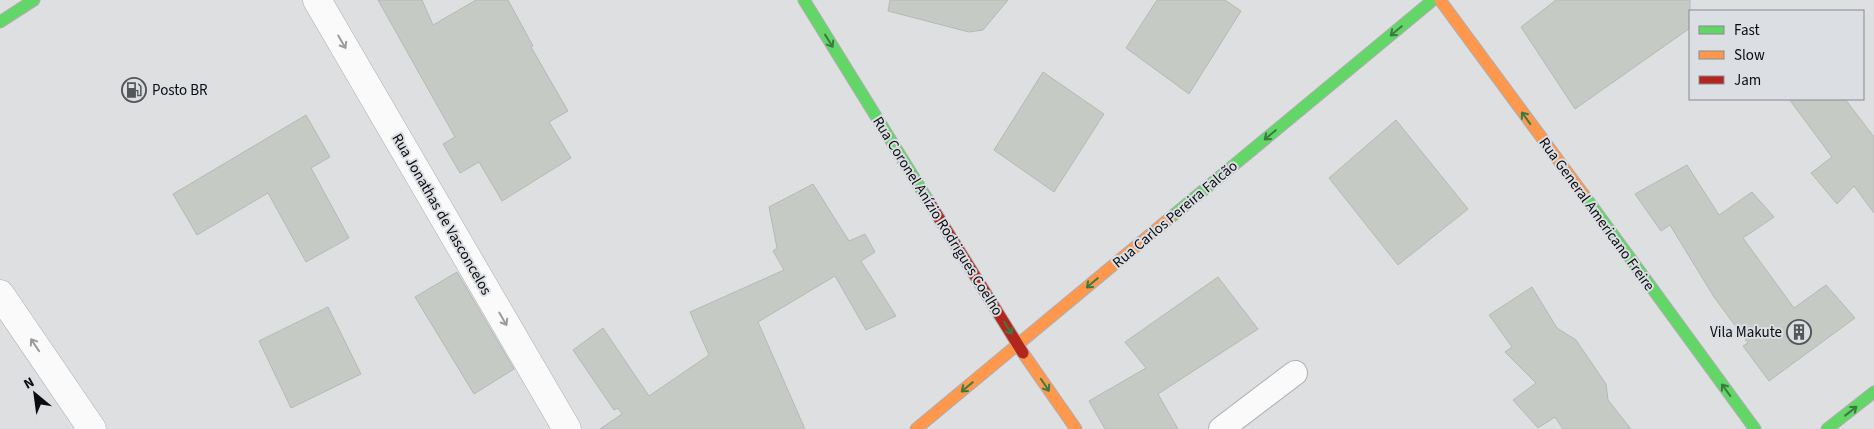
<svg xmlns="http://www.w3.org/2000/svg" width="1874" height="429" font-family="'Source Sans 3',sans-serif">
  <style>
    .building { fill: #c6cac4; stroke: #b6b8b8 }
    .lines { fill: none; stroke-linecap: round; stroke-linejoin: round }
    .lane-casing { stroke: #adaeb0; stroke-width: 26 }
    .street-casing { stroke: #adaeb0; stroke-width: 29 }
    .fast-casing { stroke: #adaeb0; stroke-width: 13 }
    .slow-casing { stroke: #adaeb0; stroke-width: 13 }
    .jam-casing { stroke: #adaeb0; stroke-width: 13 }
    .lane { stroke: #fafafa; stroke-width: 24 }
    .street { stroke: #fafafa; stroke-width: 28 }
    .fast { stroke: #63d668; stroke-width: 11 }
    .slow { stroke: #ff974d; stroke-width: 11 }
    .jam { stroke: #b3261e; stroke-width: 11 }
    .oneway { stroke: #3b7b40 }
    .oneway2 { stroke: #9a9b9c }
    .labels { text-anchor: middle; stroke-width: 4; stroke-linejoin: round; paint-order: stroke }
    .poi-label { font-size: 15px; fill: #0b0c0e; stroke: #dbdee3; text-anchor: start }
    .street-label { font-size: 15px; fill: #0b0c0e; stroke: #dbdee3 }
  </style>
  <rect width="100%" height="100%" fill="#dddfe1"/>
  <path class="building" d="M 378,0 L 422,0 L 433,25 L 476,0 L 508,0 L 533,46 L 531,47 L 568,111 L 549,122 L 571,158 L 502,201 L 479,162 L 460,173 L 443,144 L 455,137 Z
    M 890,0 L 1008,0 L 983,30 L 969,32 L 888,11 Z
    M 1157,0 L 1225,0 L 1241,11 L 1189,94 L 1126,48 Z
    M 1556,0 L 1690,0 L 1690,28 L 1575,109 L 1521,27 Z
    M 1043,72 L 1104,114 L 1054,192 L 994,150 Z
    M 1789,99 L 1845,99 L 1874,137 L 1874,213 L 1854,186 L 1837,204 L 1811,173 L 1832,157 Z
    M 306,115 L 330,157 L 311,168 L 349,238 L 306,262 L 268,193 L 197,235 L 173,194 Z
    M 1396,120 L 1468,209 L 1398,265 L 1329,178 Z
    M 1687,165 L 1719,215 L 1752,192 L 1774,217 L 1743,238 L 1794,308 L 1826,285 L 1855,318 L 1769,381 L 1743,346 L 1748,343 L 1714,297 L 1670,225 L 1661,231 L 1635,194 Z
    M 813,184 L 849,241 L 865,234 L 875,252 L 861,261 L 896,316 L 866,330 L 835,276 L 758,322 L 805,429 L 600,429 L 622,414 L 618,408 L 614,410 L 573,350 L 603,328 L 649,396 L 709,355 L 690,312 L 784,270 L 773,251 L 777,248 L 769,207 Z
    M 457,272 L 514,369 L 474,394 L 415,297 Z
    M 1218,277 L 1258,329 L 1158,394 L 1178,429 L 1105,429 L 1089,401 L 1146,368 L 1125,342 Z
    M 1532,287 L 1557,328 L 1576,340 L 1606,384 L 1608,400 L 1631,429 L 1563,429 L 1555,417 L 1538,428 L 1513,400 L 1536,383 L 1505,352 L 1512,347 L 1489,315 Z
    M 328,307 L 361,374 L 291,408 L 259,341 Z"/>
  <g class="lines">
    <defs>
      <path id="lane" d="M 1221,429 L 1295,373"/>
      <path id="street" d="M 317,0 L 567,429
        M 0,294 L 92,429"/>
      <path id="fast" d="M 804,0 L 929,202
        M 0,22 L 34,0
        M 1584,195 L 1755,429
        M 1170,218 L 1433,0
        M 1827,429 L 1874,392"/>
      <path id="slow" d="M 1440,0 L 1584,195
        M 1023,353 L 1076,429
        M 916,429 L 1170,218"/>
      <path id="jam" d="M 929,202 L 1023,353"/>
    </defs>
    <use href="#lane" class="lane-casing"/>
    <use href="#street" class="street-casing"/>
    <use href="#fast" class="fast-casing"/>
    <use href="#slow" class="slow-casing"/>
    <use href="#jam" class="jam-casing"/>
    <use href="#lane" class="lane"/>
    <use href="#street" class="street"/>
    <use href="#fast" class="fast"/>
    <use href="#slow" class="slow"/>
    <use href="#jam" class="jam"/>
  </g>
  <defs><path id="oneway-shaft" d="M-6 0H5M1.5-3L5.5 0L1.5 3" fill="none" stroke-width="1.6" stroke-linecap="round" stroke-linejoin="round" transform="scale(1.25)"/></defs>
  <g class="oneway">
    <use href="#oneway-shaft" transform="translate(1396 31) rotate(140)"/>
    <use href="#oneway-shaft" transform="translate(829 41) rotate(58)"/>
    <use href="#oneway-shaft" transform="translate(1526 118) rotate(-126)"/>
    <use href="#oneway-shaft" transform="translate(1270 135) rotate(140)"/>
    <use href="#oneway-shaft" transform="translate(1092 283) rotate(140)"/>
    <use href="#oneway-shaft" transform="translate(1008 328) rotate(58)"/>
    <use href="#oneway-shaft" transform="translate(1045 385) rotate(56)"/>
    <use href="#oneway-shaft" transform="translate(967 387) rotate(140)"/>
    <use href="#oneway-shaft" transform="translate(1726 390) rotate(-126)"/>
    <use href="#oneway-shaft" transform="translate(1851 411) rotate(-38)"/>
  </g>
  <g class="oneway2">
    <use href="#oneway-shaft" transform="translate(342 42) rotate(60)"/>
    <use href="#oneway-shaft" transform="translate(503 319) rotate(60)"/>
    <use href="#oneway-shaft" transform="translate(35 345) rotate(-124)"/>
  </g>
  <defs>
    <symbol id="fuel-ring" viewBox="-11 -11 22 22"><circle r="9.5" fill="#dbdee3" stroke="#545658" stroke-width="1.5"/><path d="M-5.5-6h7V0h2V4h1.3V-2.5L3-4.5l.8-.8L6-3V5H2.5V1h-1V6h-7ZM-4.2-4.7v3.2H.2V-4.7Z" fill="#545658"/></symbol>
    <symbol id="building-ring" viewBox="-11 -11 22 22"><circle r="9.5" fill="#dbdee3" stroke="#545658" stroke-width="1.5"/><path d="M-4-6H4V6H1V3H-1V6H-4ZM-2.5-4.3h1.7v1.8h-1.7ZM.8-4.3h1.7v1.8H.8ZM-2.5-1h1.7V.8h-1.7ZM.8-1h1.7V.8H.8Z" fill="#545658"/></symbol>
  </defs>
  <g fill-rule="evenodd">
    <use href="#fuel-ring" x="120" y="76" width="28" height="28"/>
    <use href="#building-ring" x="1785" y="318" width="28" height="28"/>
  </g>
  <g class="labels">
    <g class="poi-label">
      <text x="152" y="95">Posto BR</text>
      <text x="1782" y="337" text-anchor="end">Vila Makute</text>
    </g>
    <g class="street-label">
      <text transform="translate(442 214) rotate(60)" y="5">Rua Jonathas de Vasconcelos</text>
      <text transform="translate(1175 214) rotate(-40)" y="5">Rua Carlos Pereira Falcão</text>
      <text transform="translate(1597 214) rotate(54)" y="5">Rua General Americano Freire</text>
      <text transform="translate(938 216) rotate(58)" y="5">Rua Coronel Anízio Rodrigues Coelho</text>
    </g>
  </g>
  <rect x="1689" y="10" width="175" height="90" fill="#dbdee3" stroke="#888a8e"/>
  <rect x="1699" y="26" width="25" height="8" fill="#63d668" stroke="#888a8e"/>
  <text x="1734" y="35" font-size="15" fill="#0b0c0e">Fast</text>
  <rect x="1699" y="51" width="25" height="8" fill="#ff974d" stroke="#888a8e"/>
  <text x="1734" y="60" font-size="15" fill="#0b0c0e">Slow</text>
  <rect x="1699" y="76" width="25" height="8" fill="#b3261e" stroke="#888a8e"/>
  <text x="1734" y="85" font-size="15" fill="#0b0c0e">Jam</text>
  <g transform="translate(35 394) rotate(331)" stroke="#dbdee3" stroke-width="4" paint-order="stroke">
  <path d="M0-4L9 19L0 12L-9 19Z" fill="#0b0c0e"/>
  <text y="-8" font-size="14" font-weight="bold" text-anchor="middle" fill="#0b0c0e">N</text>
  </g>
</svg>
